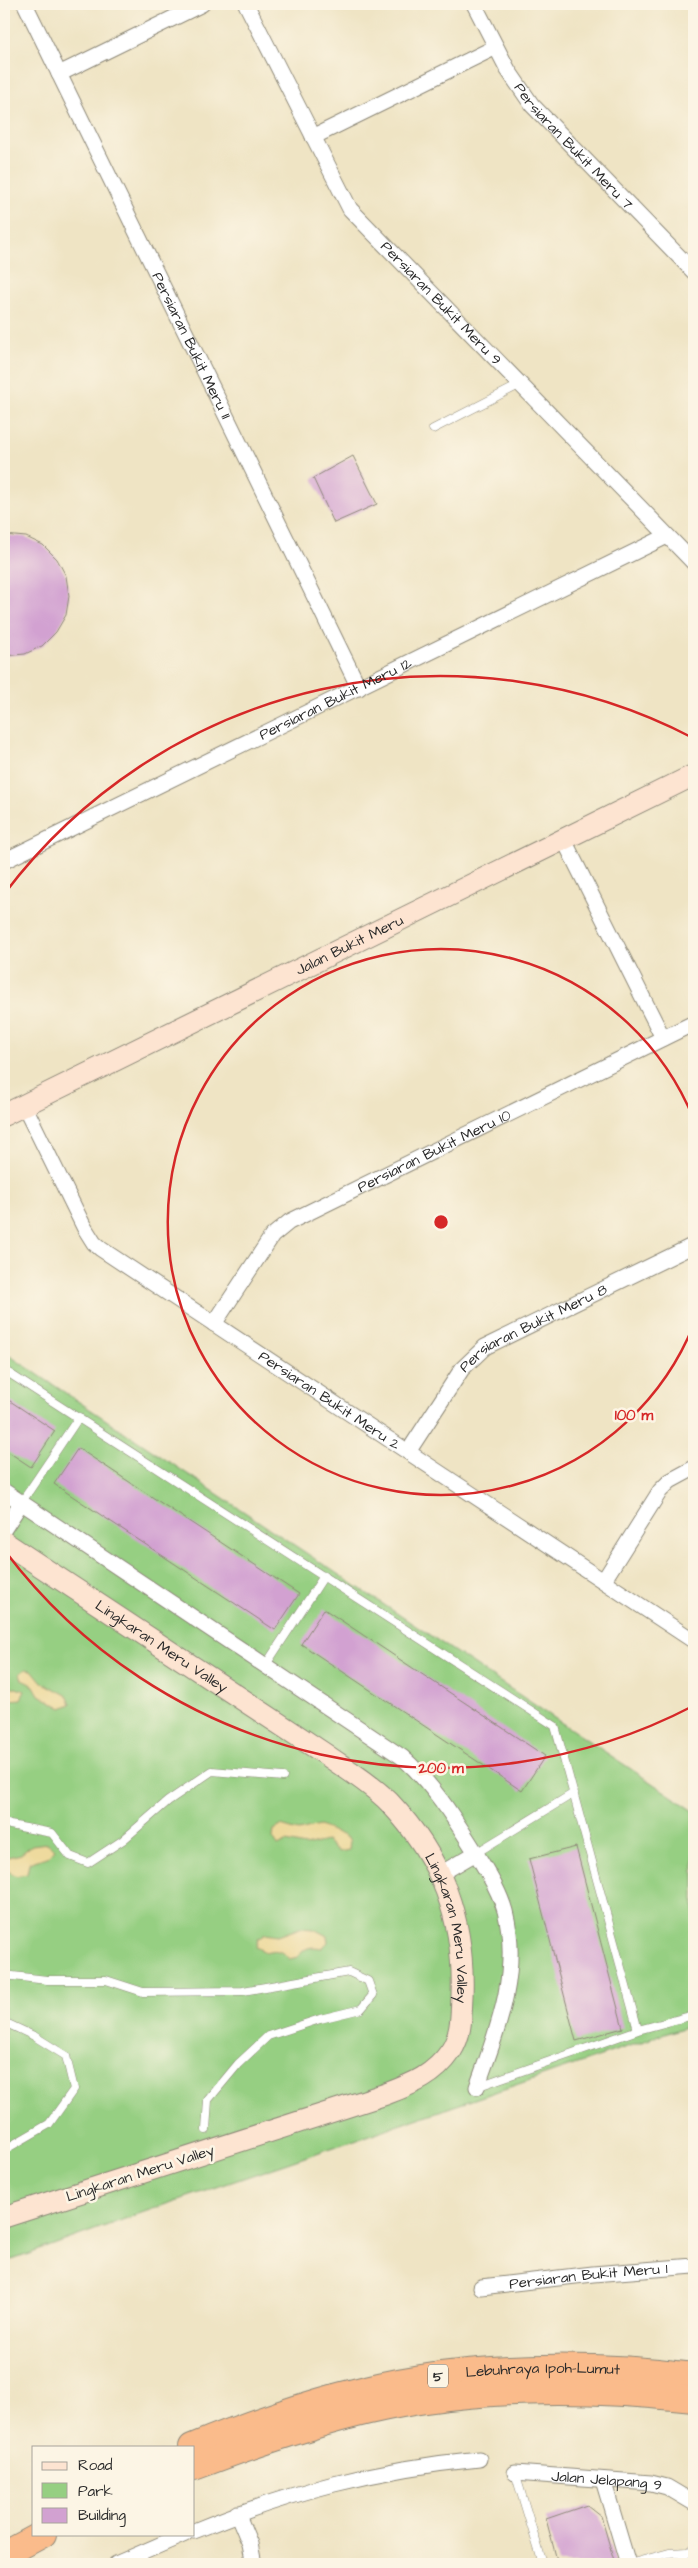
<svg xmlns="http://www.w3.org/2000/svg" width="698" height="2568" font-family="'Architects Daughter',sans-serif">
  <style>
    .green { fill: #96cf82; stroke: #607d56 }
    .sand { fill: #eeda9e; stroke: #8c8264 }
    .building { fill: #d2a1d1 }
    .lines { fill: none; stroke-linecap: round; stroke-linejoin: round }
    .lane-casing { stroke: #8d8878; stroke-width: 9 }
    .street-casing { stroke: #8d8878; stroke-width: 17 }
    .secondary-casing { stroke: #8d8878; stroke-width: 23 }
    .highway-casing { stroke: #8d8878; stroke-width: 28 }
    .lane { stroke: #fff; stroke-width: 8 }
    .street { stroke: #fff; stroke-width: 15 }
    .secondary { stroke: #fde4d1; stroke-width: 21 }
    .highway { stroke: #fabb8b; stroke-width: 26 }
    .ring { fill: none; stroke: #d62828; stroke-width: 2.5 }
    .labels { text-anchor: middle; stroke-width: 5; stroke-linejoin: round; paint-order: stroke }
    .shield { fill: #fcf5e5; stroke: #6a6863; stroke-width: 1 }
    .shield-label { font-size: 14px; font-weight: bold; fill: #2b2b2b }
    .street-label { font-size: 15px; fill: #2b2b2b; stroke: #fcf5e5 }
    .centre { fill: #d62828; stroke: #fcf5e5; stroke-width: 2.5 }
    .ring-label { font-size: 15px; text-anchor: middle; font-weight: bold; fill: #d62828; stroke: #fcf5e5; stroke-width: 5; stroke-linejoin: round; paint-order: stroke }
  </style>
  <rect width="100%" height="100%" fill="#fcf5e5"/>
  <filter id="ink" filterUnits="userSpaceOnUse"><feTurbulence type="fractalNoise" baseFrequency=".02" numOctaves="2"/><feDisplacementMap in="SourceGraphic" scale="10" xChannelSelector="R" yChannelSelector="G"/><feConvolveMatrix kernelMatrix="1 2 1 2 8 2 1 2 1" color-interpolation-filters="sRGB"/></filter>
  <filter id="wash" filterUnits="userSpaceOnUse"><feTurbulence type="fractalNoise" baseFrequency=".0096" numOctaves="4" result="noise"/><feDisplacementMap in="SourceGraphic" scale="20" xChannelSelector="R" yChannelSelector="G"/><feGaussianBlur stdDeviation="1.12" result="paint"/><feColorMatrix in="noise" values="0 0 0 0 0 0 0 0 0 0 0 0 0 0 0 0 0 1.4 0 .05"/><feComposite in="paint" operator="in"/></filter>
  <g filter="url(#wash)">
    <rect width="100%" height="100%" fill="#efe4c4"/>
    <path class="green" d="M 4,1352 L 694,1811 L 694,2024 L 144,2212 L 4,2263 Z"/>
    <path class="sand" d="M 26,1669 L 32,1670 L 42,1682 L 68,1696 L 71,1704 L 62,1708 L 39,1695 L 34,1686 L 22,1680 L 20,1673 Z
      M 10,1686 L 25,1691 L 21,1699 L 9,1700 L 4,1706 L 4,1690 Z
      M 281,1826 L 298,1831 L 320,1826 C 332,1832 339,1832 350,1840 L 349,1850 L 339,1852 L 326,1841 L 305,1846 L 286,1842 L 278,1846 L 273,1838 L 274,1830 Z
      M 47,1843 L 55,1849 L 49,1856 L 29,1863 L 27,1874 L 17,1876 L 8,1871 L 4,1874 L 4,1858 L 21,1854 L 32,1845 Z
      M 300,1928 L 314,1929 L 327,1936 L 328,1942 L 322,1948 C 310,1946 305,1947 298,1957 L 289,1959 C 281,1950 276,1949 265,1952 L 256,1947 L 258,1939 L 265,1934 L 278,1936 Z"/>
    <g id="blocks">
      <path class="building" d="M 353,456 L 377,504 L 334,523 L 313,478 Z
        M 4,535 L 26,537 L 43,545 L 57,559 L 66,576 L 69,596 L 66,615 L 56,632 L 42,646 L 25,654 L 4,656 Z
        M 4,1397 L 55,1431 L 31,1467 L 4,1449 Z
        M 78,1448 L 299,1594 L 275,1630 L 54,1484 Z
        M 324,1609 L 545,1756 L 522,1791 L 301,1644 Z
        M 576,1847 L 623,2028 L 576,2041 L 529,1859 Z
        M 587,2505 L 601,2516 L 615,2564 L 558,2564 L 546,2519 Z"/>
    </g>
  </g>
  <g filter="url(#ink)">
    <use href="#blocks" fill-opacity="0" stroke="#8d8878" stroke-width="1"/>
    <g class="lines">
      <defs>
        <path id="lane" d="M 433,429 L 519,385
          M 4,1370 L 555,1726 L 638,2030
          M 21,1503 L 79,1417
          M 265,1666 L 324,1576
          M 4,1822 L 10,1825 L 52,1833 L 70,1856 L 88,1863 L 123,1840 L 168,1801 L 212,1771 L 283,1777
          M 476,1853 L 574,1793
          M 4,1975 L 47,1980 L 106,1980 L 143,1992 L 243,1991 L 349,1972 L 368,1981 L 373,1995 L 361,2009 L 320,2019 L 268,2036 L 238,2064 L 208,2100 L 206,2130
          M 4,2022 L 34,2036 L 66,2056 L 74,2089 L 49,2124 L 4,2150
          M 479,2086 L 638,2030 L 690,2016
          M 515,2473 L 543,2564
          M 629,2564 L 669,2553 L 688,2552
          M 681,2564 L 683,2557 L 694,2548"/>
        <g id="street">
          <path id="s1" d="M 25,4 L 359,688"/>
          <path id="s2" d="M 246,4 L 350,209 L 694,563"/>
          <path id="s3" d="M 474,4 L 508,70 L 532,105 L 694,272"/>
          <path d="M 59,74 L 202,4"/>
          <path d="M 313,137 L 496,47"/>
          <path d="M 564,840 L 663,1038"/>
          <path id="s4" d="M 4,861 L 667,536"/>
          <path id="s5" d="M 24,1105 L 84,1227 L 94,1243 L 101,1249 L 694,1641"/>
          <path id="s6" d="M 214,1324 L 272,1236 L 289,1222 L 694,1023"/>
          <path id="s7" d="M 408,1452 L 462,1369 L 485,1347 L 694,1245"/>
          <path d="M 4,1491 L 402,1757 C 433,1784 454,1818 476,1853 L 440,1874"/>
          <path d="M 4,1529 L 21,1503"/>
          <path d="M 604,1580 L 660,1491 L 670,1481 L 694,1468"/>
          <path d="M 476,1853 C 487,1872 499,1890 505,1911 C 521,1972 497,2031 477,2087"/>
          <path id="s8" d="M 481,2287 L 593,2274 L 694,2266"/>
          <path id="s9" d="M 515,2473 L 651,2483 L 667,2487 L 694,2503"/>
          <path d="M 603,2480 L 628,2564"/>
          <path d="M 237,2513 L 250,2544 L 254,2564"/>
          <path d="M 194,2531 C 289,2492 376,2469 479,2459"/>
          <path d="M 116,2564 L 185,2534"/>
        </g>
        <g id="secondary">
          <path id="s10" d="M 4,1115 L 694,775"/>
          <path id="s11" d="M 4,1542 L 325,1754 C 346,1769 370,1783 389,1802 C 442,1858 465,1920 462,1996 C 461,2015 462,2034 451,2051 C 434,2076 412,2084 386,2094 L 4,2217"/>
        </g>
        <g id="highway">
          <path id="s12" d="M 192,2447 C 265,2417 343,2390 421,2378 C 509,2364 606,2365 694,2376"/>
          <path d="M 194,2467 C 268,2439 347,2412 426,2400 C 515,2387 605,2389 694,2399"/>
          <path d="M 4,2555 L 43,2534"/>
        </g>
      </defs>
      <use href="#lane" class="lane-casing"/>
      <use href="#street" class="street-casing"/>
      <use href="#secondary" class="secondary-casing"/>
      <use href="#highway" class="highway-casing"/>
      <use href="#lane" class="lane"/>
      <use href="#street" class="street"/>
      <use href="#secondary" class="secondary"/>
      <use href="#highway" class="highway"/>
    </g>
  </g>
  <g class="ring">
    <path d="M694 1324A273 273 0 1 1 694 1120"/>
    <path d="M693 1706A546 546 0 0 1 5 1551M5 893A546 546 0 0 1 693 738"/>
  </g>
  <g class="labels">
    <rect class="shield" x="428" y="2364.5" width="20" height="23" rx="4"/>
    <g class="shield-label">
      <text x="438" y="2381">5</text>
    </g>
    <g class="street-label">
      <text dy="5" stroke="none"><textPath href="#s3" startOffset="175">Persiaran Bukit Meru 7</textPath></text>
      <text dy="5" stroke="none"><textPath href="#s2" startOffset="361">Persiaran Bukit Meru 9</textPath></text>
      <text dy="5" stroke="none"><textPath href="#s1" startOffset="380">Persiaran Bukit Meru 11</textPath></text>
      <text dy="5" stroke="none"><textPath href="#s4" startOffset="369">Persiaran Bukit Meru 12</textPath></text>
      <text dy="5" stroke="none"><textPath href="#s10" startOffset="385">Jalan Bukit Meru</textPath></text>
      <text dy="5" stroke="none"><textPath href="#s6" startOffset="289">Persiaran Bukit Meru 10</textPath></text>
      <text dy="5" stroke="none"><textPath href="#s7" startOffset="182">Persiaran Bukit Meru 8</textPath></text>
      <text dy="5" stroke="none"><textPath href="#s5" startOffset="438">Persiaran Bukit Meru 2</textPath></text>
      <text dy="5" stroke="none"><textPath href="#s11" startOffset="189">Lingkaran Meru Valley</textPath></text>
      <text dy="5" stroke="none"><textPath href="#s11" startOffset="608">Lingkaran Meru Valley</textPath></text>
      <text transform="translate(140 2173) rotate(-18)" y="5">Lingkaran Meru Valley</text>
      <text dy="5" stroke="none"><textPath href="#s8" startOffset="108">Persiaran Bukit Meru 1</textPath></text>
      <text dy="5" stroke="none"><textPath href="#s12" startOffset="362">Lebuhraya Ipoh-Lumut</textPath></text>
      <text dy="5" stroke="none"><textPath href="#s9" startOffset="92">Jalan Jelapang 9</textPath></text>
    </g>
  </g>
  <circle cx="441" cy="1222" r="8" class="centre"/>
  <g class="ring-label">
    <text x="634" y="1420">100 m</text>
    <text x="441" y="1773">200 m</text>
  </g>
  <rect width="698" height="2568" fill="none" stroke="#fcf5e5" stroke-width="20"/>
  <rect x="32" y="2446" width="162" height="90" fill="#fcf5e5" stroke="#a8a49b"/>
  <rect x="42" y="2462" width="25" height="8" fill="#fde4d1" stroke="#a8a49b"/>
  <text x="78" y="2470" font-size="15" fill="#2b2b2b">Road</text>
  <rect x="42" y="2483" width="25" height="15" fill="#96cf82" stroke="#a8a49b"/>
  <text x="78" y="2496" font-size="15" fill="#2b2b2b">Park</text>
  <rect x="42" y="2508" width="25" height="15" fill="#d2a1d1" stroke="#a8a49b"/>
  <text x="78" y="2520" font-size="15" fill="#2b2b2b">Building</text>
</svg>
